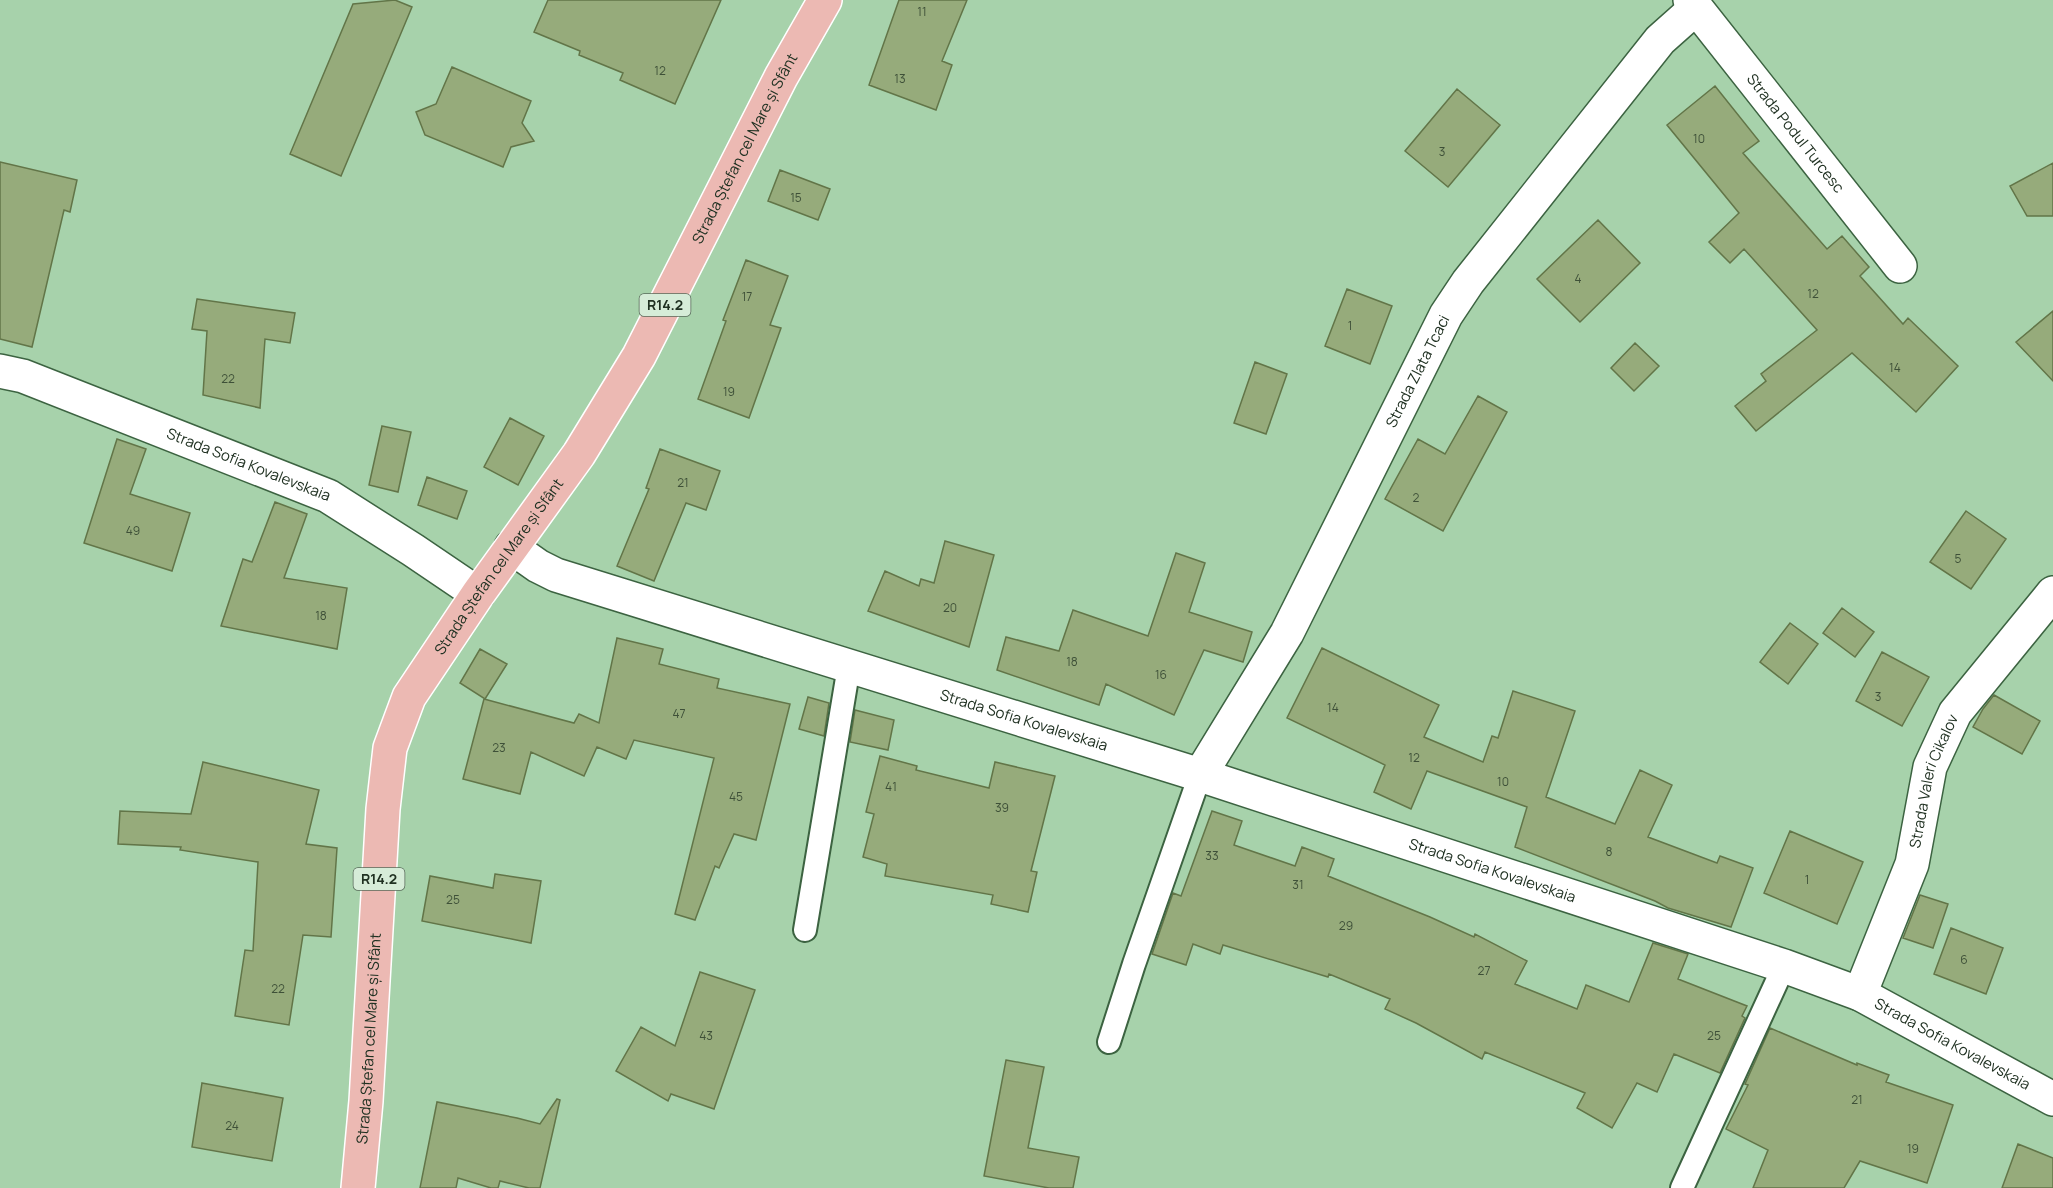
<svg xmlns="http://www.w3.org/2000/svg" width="2053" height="1188" font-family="Manrope,sans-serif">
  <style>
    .building { fill: #96ab7b; stroke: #627548; stroke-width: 1.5 }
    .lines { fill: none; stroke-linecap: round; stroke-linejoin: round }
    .lane-casing { stroke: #3c6341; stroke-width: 26 }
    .street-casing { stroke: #3c6341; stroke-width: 36 }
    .primary-casing { stroke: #fff; stroke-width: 36 }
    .lane { stroke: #fff; stroke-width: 22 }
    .street { stroke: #fff; stroke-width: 33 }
    .primary { stroke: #ecb9b3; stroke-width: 33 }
    .labels { text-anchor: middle; stroke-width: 5; stroke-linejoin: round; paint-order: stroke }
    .number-label { font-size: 12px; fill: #3e5038 }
    .shield { fill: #d6ecd8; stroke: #576959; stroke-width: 1.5 }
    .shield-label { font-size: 14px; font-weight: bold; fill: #203122 }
    .street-label { font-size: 15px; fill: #203122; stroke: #d6ecd8 }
  </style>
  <rect width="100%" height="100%" fill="#a7d2ab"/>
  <path class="building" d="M 395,0 L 412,7 L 341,176 L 290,154 L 353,4 Z
    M 548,0 L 721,0 L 675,104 L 620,80 L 623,73 L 579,55 L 580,51 L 534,32 Z
    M 899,0 L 967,0 L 942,61 L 952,65 L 936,110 L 869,85 Z
    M 452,67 L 531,101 L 522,123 L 534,141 L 511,147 L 503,167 L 425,135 L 416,112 L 436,104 Z
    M 1715,86 L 1759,141 L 1743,153 L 1827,249 L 1842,236 L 1869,267 L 1860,276 L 1903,324 L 1908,318 L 1958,366 L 1916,412 L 1852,353 L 1756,431 L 1735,406 L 1766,381 L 1761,374 L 1817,330 L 1744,249 L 1730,263 L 1709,242 L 1739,213 L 1667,125 Z
    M 1457,89 L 1500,125 L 1448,187 L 1405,151 Z
    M 0,162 L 77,180 L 70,212 L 64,210 L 32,347 L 0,339 Z
    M 2053,163 L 2053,216 L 2027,216 L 2010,186 Z
    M 780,170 L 830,189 L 818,220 L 768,201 Z
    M 1598,220 L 1640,263 L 1580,322 L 1537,279 Z
    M 746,260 L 788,276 L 770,325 L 781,328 L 749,418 L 698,399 L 726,321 L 723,320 Z
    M 1347,289 L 1392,306 L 1370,364 L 1325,346 Z
    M 197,299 L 295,313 L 290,343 L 265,339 L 260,408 L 203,395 L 207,331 L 192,329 Z
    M 2053,311 L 2053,381 L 2016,342 Z
    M 1635,343 L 1659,366 L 1634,391 L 1611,368 Z
    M 1255,362 L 1287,374 L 1266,434 L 1234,423 Z
    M 1478,396 L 1507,412 L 1443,531 L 1385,499 L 1418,439 L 1445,454 Z
    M 510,418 L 544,436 L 518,485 L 484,467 Z
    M 382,426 L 411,432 L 398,492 L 369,485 Z
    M 117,439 L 146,449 L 130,494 L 190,513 L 172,571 L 84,543 Z
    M 660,449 L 720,471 L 706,510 L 686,503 L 654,581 L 617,566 L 649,489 L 646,488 Z
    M 427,477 L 467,491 L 457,519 L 418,505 Z
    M 275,502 L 307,514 L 284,578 L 347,588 L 337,649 L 221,626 L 243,559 L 252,562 Z
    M 1966,511 L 2006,539 L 1971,589 L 1930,562 Z
    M 945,541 L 994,555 L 969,647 L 868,611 L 885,571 L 919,586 L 921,579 L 934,583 Z
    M 1176,553 L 1205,563 L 1189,612 L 1252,632 L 1243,662 L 1204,650 L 1174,715 L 1106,684 L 1099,705 L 997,670 L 1006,637 L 1059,651 L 1073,610 L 1148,636 Z
    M 1842,608 L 1874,632 L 1855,657 L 1823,633 Z
    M 1790,623 L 1818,644 L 1788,684 L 1760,662 Z
    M 617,638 L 663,649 L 659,664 L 719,679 L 717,688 L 790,704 L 756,840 L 734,834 L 719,868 L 715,866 L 695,920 L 675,914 L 714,758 L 634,740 L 626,759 L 597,747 L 584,776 L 531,752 L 520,794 L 463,779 L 484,699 L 574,723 L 579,714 L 599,723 Z
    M 1322,648 L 1439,705 L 1424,737 L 1483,762 L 1492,736 L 1498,738 L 1513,691 L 1575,711 L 1546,797 L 1615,824 L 1640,770 L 1672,785 L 1648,837 L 1717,863 L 1720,856 L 1753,868 L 1731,927 L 1668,908 L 1655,901 L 1515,847 L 1527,807 L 1427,771 L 1411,809 L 1374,792 L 1385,765 L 1287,718 Z
    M 480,649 L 507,664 L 485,699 L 460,683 Z
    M 1882,652 L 1929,677 L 1902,726 L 1856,701 Z
    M 1994,695 L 2040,721 L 2022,754 L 1973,727 L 1983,709 Z
    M 808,697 L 829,703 L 824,736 L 799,729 Z
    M 855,710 L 894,720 L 888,750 L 850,742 Z
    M 880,756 L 917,766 L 916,770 L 989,788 L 995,762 L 1055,776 L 1031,871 L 1037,872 L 1028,912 L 991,904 L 993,895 L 885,876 L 887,864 L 863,857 L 874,814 L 866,812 Z
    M 203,762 L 319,790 L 306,844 L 337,848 L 331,937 L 303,935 L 289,1025 L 235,1016 L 245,950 L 253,951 L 258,862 L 180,850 L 181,847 L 118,844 L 120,811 L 191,814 Z
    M 1212,811 L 1242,821 L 1234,845 L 1295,866 L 1302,847 L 1334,859 L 1328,876 L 1430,917 L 1474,937 L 1475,934 L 1527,961 L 1515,984 L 1577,1009 L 1586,985 L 1629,1002 L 1653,943 L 1688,954 L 1678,979 L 1747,1006 L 1742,1016 L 1745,1018 L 1720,1073 L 1674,1054 L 1657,1092 L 1637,1083 L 1612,1128 L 1577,1108 L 1585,1093 L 1485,1052 L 1482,1059 L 1416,1023 L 1385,1009 L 1390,999 L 1329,974 L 1328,977 L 1223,945 L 1220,954 L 1193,944 L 1186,965 L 1152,954 L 1173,893 L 1181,896 Z
    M 1790,831 L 1863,862 L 1837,924 L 1764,893 Z
    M 495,874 L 541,881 L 531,943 L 422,921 L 430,876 L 493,888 Z
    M 1920,895 L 1948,904 L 1933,948 L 1903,938 Z
    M 1951,928 L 2003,948 L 1986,994 L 1934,974 Z
    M 700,972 L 755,990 L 714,1109 L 671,1094 L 668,1101 L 616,1071 L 641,1027 L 675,1046 Z
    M 1770,1028 L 1857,1065 L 1857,1063 L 1889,1075 L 1886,1082 L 1953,1105 L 1927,1183 L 1860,1161 L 1844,1188 L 1753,1188 L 1768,1150 L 1726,1129 L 1748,1085 L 1745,1084 Z
    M 1006,1060 L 1044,1067 L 1028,1148 L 1079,1157 L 1073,1188 L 1049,1188 L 984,1176 Z
    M 202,1083 L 283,1098 L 272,1161 L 192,1147 Z
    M 557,1099 L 560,1100 L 540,1188 L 529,1188 L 500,1181 L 498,1188 L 491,1188 L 458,1178 L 456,1188 L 420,1188 L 437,1102 L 517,1118 L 540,1124 Z
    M 2018,1144 L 2053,1158 L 2053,1188 L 2002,1188 Z"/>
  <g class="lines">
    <defs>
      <path id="lane" d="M 805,930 L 849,666
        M 1109,1042 L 1134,964 L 1200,775
        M 1682,1188 L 1784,966"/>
      <g id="street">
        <path id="s1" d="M 1690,0 L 1900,266"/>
        <path id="s2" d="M 0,371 L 23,376 L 328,496 L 413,550 L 478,594"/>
        <path id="s3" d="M 511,547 L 538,566 L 556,575 L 1200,775 L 1784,966 L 1860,994 L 2053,1099"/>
        <path id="s4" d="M 1200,775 L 1287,633 L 1446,315 L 1468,282 L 1660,40 L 1696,8"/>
        <path id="s5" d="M 1860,994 L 1912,864 L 1930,767 L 1955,713 L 2053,593"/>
      </g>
      <g id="primary">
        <path id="s6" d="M 358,1188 L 366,1101 L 383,809 L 390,748 L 409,697 L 478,594 L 579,454 L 639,356 L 781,77 L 825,0"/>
      </g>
    </defs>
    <use href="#lane" class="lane-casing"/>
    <use href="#street" class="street-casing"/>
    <use href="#primary" class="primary-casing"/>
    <use href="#lane" class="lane"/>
    <use href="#street" class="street"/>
    <use href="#primary" class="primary"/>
  </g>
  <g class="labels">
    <g class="number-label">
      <text x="922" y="16">11</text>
      <text x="660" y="75">12</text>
      <text x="900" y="83">13</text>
      <text x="1699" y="143">10</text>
      <text x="1442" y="156">3</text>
      <text x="796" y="202">15</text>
      <text x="1578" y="283">4</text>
      <text x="1813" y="298">12</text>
      <text x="747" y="301">17</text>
      <text x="1350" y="330">1</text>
      <text x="1895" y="372">14</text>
      <text x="228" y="383">22</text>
      <text x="729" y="396">19</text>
      <text x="683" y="487">21</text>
      <text x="1416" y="502">2</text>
      <text x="133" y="535">49</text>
      <text x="1958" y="563">5</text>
      <text x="950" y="612">20</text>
      <text x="321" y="620">18</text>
      <text x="1072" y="666">18</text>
      <text x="1161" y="679">16</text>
      <text x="1878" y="701">3</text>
      <text x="1333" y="712">14</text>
      <text x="679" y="718">47</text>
      <text x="499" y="752">23</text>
      <text x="1414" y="762">12</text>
      <text x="1503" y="786">10</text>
      <text x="891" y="791">41</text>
      <text x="736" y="801">45</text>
      <text x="1002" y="812">39</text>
      <text x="1609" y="856">8</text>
      <text x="1212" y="860">33</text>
      <text x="1807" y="884">1</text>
      <text x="1298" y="889">31</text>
      <text x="453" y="904">25</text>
      <text x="1346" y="930">29</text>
      <text x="1964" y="964">6</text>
      <text x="1484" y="975">27</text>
      <text x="278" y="993">22</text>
      <text x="706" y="1040">43</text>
      <text x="1714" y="1040">25</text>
      <text x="1857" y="1104">21</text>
      <text x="232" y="1130">24</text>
      <text x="1913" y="1153">19</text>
    </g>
    <g class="shield">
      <rect x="639.5" y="294" width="51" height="22" rx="4.5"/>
      <rect x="353.5" y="868" width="51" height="22" rx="4.5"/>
    </g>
    <g class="shield-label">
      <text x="665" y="310">R14.2</text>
      <text x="379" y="884">R14.2</text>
    </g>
    <g class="street-label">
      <text dy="5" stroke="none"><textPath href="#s1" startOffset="170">Strada Podul Turcesc</textPath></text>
      <text dy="5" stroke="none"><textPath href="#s6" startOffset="1140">Strada Ștefan cel Mare și Sfânt</textPath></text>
      <text dy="5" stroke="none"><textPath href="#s4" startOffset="459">Strada Zlata Tcaci</textPath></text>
      <text dy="5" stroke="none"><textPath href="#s2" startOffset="266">Strada Sofia Kovalevskaia</textPath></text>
      <text dy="5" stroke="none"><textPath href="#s6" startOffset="654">Strada Ștefan cel Mare și Sfânt</textPath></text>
      <text dy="5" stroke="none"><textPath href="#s3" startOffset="543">Strada Sofia Kovalevskaia</textPath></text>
      <text dy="5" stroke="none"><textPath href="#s5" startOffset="226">Strada Valeri Cikalov</textPath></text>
      <text dy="5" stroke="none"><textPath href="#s3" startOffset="1035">Strada Sofia Kovalevskaia</textPath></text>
      <text dy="5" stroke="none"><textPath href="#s6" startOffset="150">Strada Ștefan cel Mare și Sfânt</textPath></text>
      <text dy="5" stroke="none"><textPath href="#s3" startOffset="1528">Strada Sofia Kovalevskaia</textPath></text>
    </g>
  </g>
</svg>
